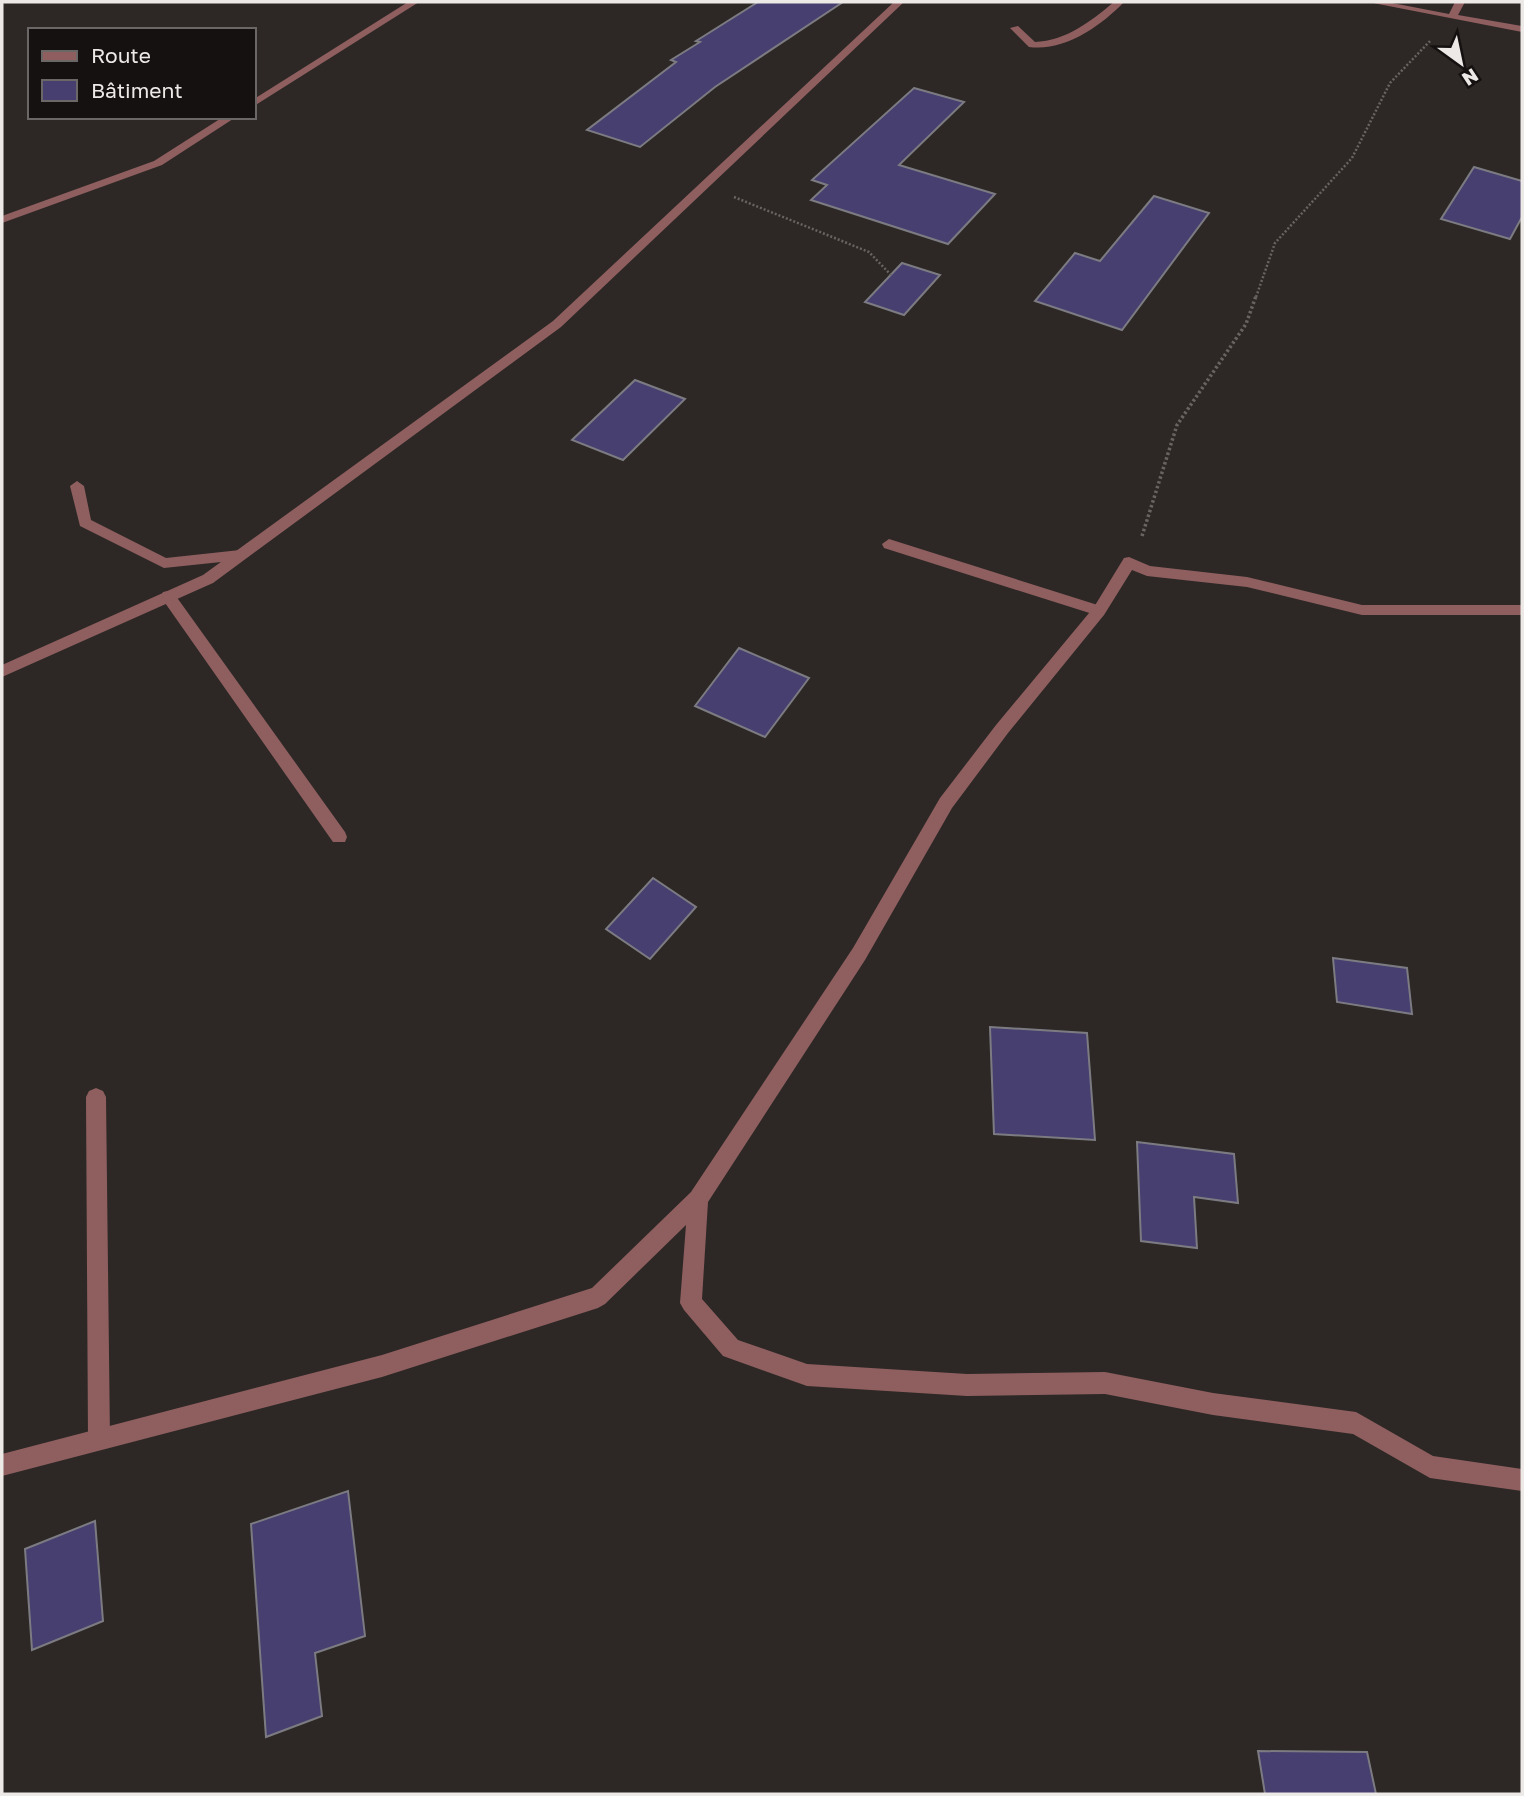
<svg xmlns="http://www.w3.org/2000/svg" width="1524" height="1796" font-family="'Golos Text',sans-serif">
  <style>
    .building { fill: #463f6f; stroke: #7c7b82; stroke-width: 2 }
    .lines { fill: none; stroke-linecap: round; stroke-linejoin: round }
    .path-far1 { stroke: #696462; stroke-width: 2.5; stroke-dasharray: 2 2; stroke-linecap: butt }
    .path { stroke: #696462; stroke-width: 3.5; stroke-dasharray: 2.5 2.5; stroke-linecap: butt }
    .service { fill: #8f5f60; fill-rule: evenodd }
    .minor { fill: #8f5f60; fill-rule: evenodd }
  </style>
  <rect width="100%" height="100%" fill="#2d2825"/>
  <path class="building" d="M 758,2 L 843,2 L 715,87 L 640,147 L 587,130 L 676,62 L 671,60 L 700,42 L 696,41 Z
    M 914,88 L 964,102 L 899,165 L 995,194 L 948,244 L 811,200 L 827,185 L 812,180 Z
    M 1474,167 L 1522,181 L 1522,217 L 1510,239 L 1441,219 Z
    M 1154,196 L 1209,213 L 1122,330 L 1035,301 L 1075,253 L 1100,261 Z
    M 902,263 L 940,275 L 904,315 L 865,302 Z
    M 635,380 L 685,399 L 623,460 L 572,440 Z
    M 739,648 L 809,678 L 765,737 L 695,706 Z
    M 653,878 L 696,907 L 650,959 L 606,929 Z
    M 1333,958 L 1407,968 L 1412,1014 L 1337,1002 Z
    M 990,1027 L 1087,1033 L 1095,1140 L 994,1134 Z
    M 1137,1142 L 1234,1154 L 1238,1203 L 1194,1197 L 1197,1248 L 1141,1241 Z
    M 348,1491 L 365,1636 L 315,1653 L 322,1716 L 266,1737 L 251,1524 Z
    M 95,1521 L 103,1621 L 32,1650 L 25,1549 Z
    M 1258,1751 L 1367,1752 L 1376,1794 L 1265,1794 Z"/>
  <g class="lines">
    <path class="path-far1" d="M 734,197 L 869,252 L 891,275
      M 1256,297 L 1275,243 L 1352,158 L 1390,83 L 1431,40"/>
    <path class="path" d="M 1142,536 L 1177,425 L 1246,324 L 1256,296"/>
    <path class="service" d="M 1114,2 L 1124,2 C 1101,26 1064,52 1029,47 L 1010,28 L 1018,26 L 1035,42 C 1066,41 1091,21 1114,2 Z
      M 77,481 L 84,486 L 91,520 L 166,558 L 240,550 L 247,555 L 240,560 L 164,568 L 80,526 L 70,486 Z
      M 889,539 L 1104,607 L 1106,611 L 1099,616 L 884,548 L 882,544 Z
      M 168,591 L 173,592 L 345,832 L 347,837 L 345,842 L 333,842 L 163,600 L 161,596 L 163,592 Z
      M 96,1088 L 103,1091 L 106,1097 L 110,1439 L 107,1447 L 99,1450 L 91,1447 L 88,1439 L 86,1097 L 89,1091 Z"/>
    <path class="minor" d="M 408,2 L 419,2 L 254,106 L 254,99 Z
      M 894,2 L 904,2 L 561,327 L 213,583 L 2,677 L 2,665 L 203,575 L 553,321 Z
      M 1368,2 L 1387,2 L 1449,14 L 1455,2 L 1465,2 L 1458,15 L 1522,26 L 1522,32 Z
      M 223,117 L 236,117 L 162,165 L 2,223 L 2,216 L 154,161 Z
      M 1129,557 L 1150,566 L 1247,577 L 1362,605 L 1522,605 L 1522,615 L 1362,615 L 1247,587 L 1147,576 L 1132,570 L 1104,615 L 1008,733 L 952,808 L 865,960 L 708,1202 L 702,1299 L 738,1340 L 807,1364 L 967,1374 L 1105,1372 L 1213,1393 L 1356,1412 L 1433,1456 L 1522,1469 L 1522,1491 L 1430,1478 L 1353,1434 L 1213,1415 L 1105,1394 L 967,1396 L 807,1386 L 723,1356 L 684,1310 L 680,1303 L 686,1225 L 605,1304 L 598,1308 L 382,1377 L 2,1476 L 2,1454 L 382,1355 L 592,1288 L 691,1192 L 853,948 L 940,798 L 996,725 L 1094,607 L 1124,558 Z"/>
  </g>
  <rect width="1524" height="1796" fill="none" stroke="#ece9e7" stroke-width="7"/>
  <rect x="28" y="28" width="228" height="91" fill="#141110" stroke="#6a6766" stroke-width="2"/>
  <rect x="42" y="51" width="35" height="10" fill="#8f5f60" stroke="#6a6766" stroke-width="2"/>
  <text x="91" y="63" font-size="21" fill="#ece9e7">Route</text>
  <rect x="42" y="80" width="35" height="21" fill="#463f6f" stroke="#6a6766" stroke-width="2"/>
  <text x="91" y="98" font-size="21" fill="#ece9e7">Bâtiment</text>
  <g transform="translate(1461 63) rotate(147)" stroke="#141110" stroke-width="5" paint-order="stroke">
  <path d="M0-5L12 26L0 18L-12 26Z" fill="#ece9e7"/>
  <text y="-10" font-size="19" font-weight="bold" text-anchor="middle" fill="#ece9e7">N</text>
  </g>
</svg>
